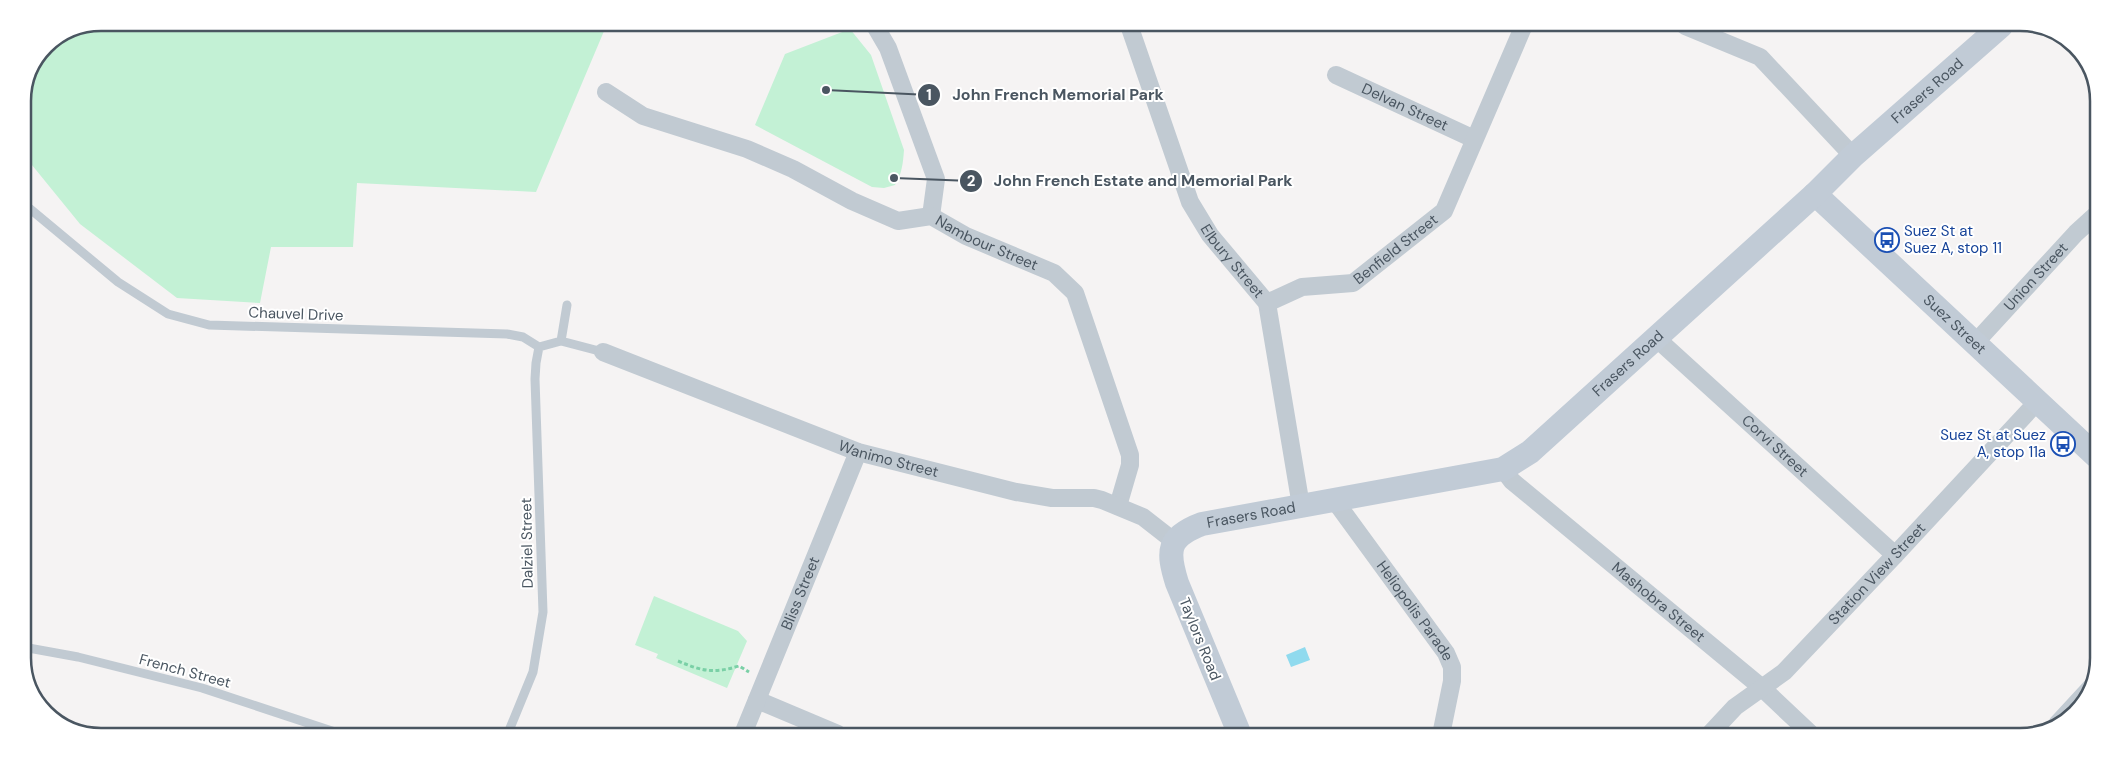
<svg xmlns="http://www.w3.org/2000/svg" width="2121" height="759" font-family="'DM Sans',sans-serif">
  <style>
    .green { fill: #c3f1d5 }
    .water { fill: #90daee }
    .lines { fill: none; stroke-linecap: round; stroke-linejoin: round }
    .path { stroke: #7ad0a6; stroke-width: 3; stroke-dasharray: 4 2.5; stroke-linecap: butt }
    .lane { stroke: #c1cad2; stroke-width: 9 }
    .street { stroke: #c1cad2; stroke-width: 18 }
    .secondary { stroke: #c1cbd6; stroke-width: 24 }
    .labels { text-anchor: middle; stroke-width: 4; stroke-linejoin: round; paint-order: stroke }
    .street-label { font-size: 15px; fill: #4a5661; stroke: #fff }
    .transit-label { font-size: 15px; fill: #164399; stroke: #fff; text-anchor: start }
    .rim { fill: none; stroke: #4a5661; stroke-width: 2.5 }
    .leader { fill: none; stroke: #4a5661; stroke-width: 2 }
    .callout-dot { fill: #4a5661; stroke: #fff; stroke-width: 2 }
    .mark-label { font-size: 15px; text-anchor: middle; font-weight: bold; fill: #fff }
    .callout-label { font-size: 16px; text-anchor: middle; font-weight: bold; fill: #4a5661; stroke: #fff; stroke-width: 4; stroke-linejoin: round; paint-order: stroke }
  </style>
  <rect width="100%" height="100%" fill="#f5f3f3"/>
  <path class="green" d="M 101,23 L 607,24 L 536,192 L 357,183 L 353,247 L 271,247 L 260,303 L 177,298 L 80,224 L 23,154 L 23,96 L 46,45 Z
    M 850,29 L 871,55 L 904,150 C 903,163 902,174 895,185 L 884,188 L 872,187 L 755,125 L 785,54 Z
    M 654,596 L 738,631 L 747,641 L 727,688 L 656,658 L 658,654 L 635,645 Z"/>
  <path class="water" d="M 1305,647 L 1310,660 L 1291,667 L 1286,655 Z"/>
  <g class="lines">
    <path class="path" d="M 678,661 C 702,671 713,674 739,666 L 749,672"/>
    <path class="lane" d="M 23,203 L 118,282 L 168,314 L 209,325 L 507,334 L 523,337 L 539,347 L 561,341 L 603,352
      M 561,341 L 567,305
      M 23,647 L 78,657 L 202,688 L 338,733
      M 508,733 L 533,672 L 543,612 L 535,379 L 536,363 L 539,347"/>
    <g class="street">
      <path d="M 874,24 L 888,48 L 936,179 L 931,216"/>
      <path id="s1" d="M 1129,25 L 1190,202 L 1210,235 L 1267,303 L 1301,506"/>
      <path d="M 1685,26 L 1760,57 L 1853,156"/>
      <path id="s2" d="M 1336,75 L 1474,139"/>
      <path id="s3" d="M 606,92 L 643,116 L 747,149 L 793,169 L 852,201 L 898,221 L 931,216 L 966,236 L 1054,273 L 1075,293 L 1130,455 L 1130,465 L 1118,506"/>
      <path id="s4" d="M 1267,303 L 1302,287 L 1353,283 L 1444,211 L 1524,25"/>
      <path id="s5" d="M 1655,337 L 1895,555"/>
      <path id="s6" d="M 1975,343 L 2076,233 L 2098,213"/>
      <path id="s7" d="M 603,352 L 858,452 L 1016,492 L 1052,498 L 1094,498 L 1102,500 L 1143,517 L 1175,542"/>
      <path id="s8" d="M 1503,469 L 1512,481 L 1761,687 L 1813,736"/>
      <path id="s9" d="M 1335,501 L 1446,653 L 1452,667 L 1452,681 L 1441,735"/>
      <path d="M 757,700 L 838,734"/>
      <path d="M 2057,724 L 2093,685"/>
      <path id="s10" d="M 743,734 L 858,452"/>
      <path id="s11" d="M 1708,736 L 1735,707 L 1784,672 L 1895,555 L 2037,402"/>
    </g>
    <g class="secondary">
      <path id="s12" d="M 1815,194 L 2096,456"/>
      <path id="s13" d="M 1240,735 L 1177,583 C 1167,551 1167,537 1202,524 L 1503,469 L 1530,452 L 1815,194 L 1853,156 L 2001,26"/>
    </g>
  </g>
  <defs>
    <symbol id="bus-ring" viewBox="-11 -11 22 22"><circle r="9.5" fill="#fff" stroke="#1a4fb4" stroke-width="1.5"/><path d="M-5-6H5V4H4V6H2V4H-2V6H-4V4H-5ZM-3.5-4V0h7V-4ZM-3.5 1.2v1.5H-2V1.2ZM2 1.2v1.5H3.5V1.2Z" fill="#1a4fb4"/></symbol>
  </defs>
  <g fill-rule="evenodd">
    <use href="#bus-ring" x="1873" y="226" width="28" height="28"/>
    <use href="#bus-ring" x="2049" y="430" width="28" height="28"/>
  </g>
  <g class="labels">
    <g class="street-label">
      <text dy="5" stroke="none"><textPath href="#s13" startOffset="1115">Frasers Road</textPath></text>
      <text dy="5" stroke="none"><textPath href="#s2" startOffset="76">Delvan Street</textPath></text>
      <text dy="5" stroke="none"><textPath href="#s3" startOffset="416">Nambour Street</textPath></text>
      <text dy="5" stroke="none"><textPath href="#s4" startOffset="144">Benfield Street</textPath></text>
      <text dy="5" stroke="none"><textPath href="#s1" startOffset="260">Elbury Street</textPath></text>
      <text dy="5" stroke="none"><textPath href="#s6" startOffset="90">Union Street</textPath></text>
      <text transform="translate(296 314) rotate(2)" y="5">Chauvel Drive</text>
      <text dy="5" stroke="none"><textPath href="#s12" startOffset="191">Suez Street</textPath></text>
      <text dy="5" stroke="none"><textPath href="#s13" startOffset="710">Frasers Road</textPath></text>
      <text dy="5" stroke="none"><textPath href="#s5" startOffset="162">Corvi Street</textPath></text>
      <text dy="5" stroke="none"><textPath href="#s7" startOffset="305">Wanimo Street</textPath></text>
      <text dy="5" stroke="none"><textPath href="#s13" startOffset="290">Frasers Road</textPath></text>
      <text transform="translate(527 543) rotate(-91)" y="5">Dalziel Street</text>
      <text dy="5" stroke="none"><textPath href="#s11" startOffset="235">Station View Street</textPath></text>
      <text dy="5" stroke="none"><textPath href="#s10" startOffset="152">Bliss Street</textPath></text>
      <text dy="5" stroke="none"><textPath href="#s8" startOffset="205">Mashobra Street</textPath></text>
      <text dy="5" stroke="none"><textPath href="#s9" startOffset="136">Heliopolis Parade</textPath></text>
      <text transform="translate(1200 639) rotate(68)" y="5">Taylors Road</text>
      <text transform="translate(185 671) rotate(15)" y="5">French Street</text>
    </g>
    <g class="transit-label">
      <text x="1904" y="236">Suez St at<tspan x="1904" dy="17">Suez A, stop 11</tspan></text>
      <text x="2046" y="440" text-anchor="end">Suez St at Suez<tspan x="2046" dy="17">A, stop 11a</tspan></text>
    </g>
  </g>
  <path d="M0 0H2121V759H0ZM101 31H2020A70 70 0 0 1 2090 101V658A70 70 0 0 1 2020 728H101A70 70 0 0 1 31 658V101A70 70 0 0 1 101 31Z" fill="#fff" fill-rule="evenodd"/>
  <path class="rim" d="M101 31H2020A70 70 0 0 1 2090 101V658A70 70 0 0 1 2020 728H101A70 70 0 0 1 31 658V101A70 70 0 0 1 101 31Z"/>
  <path class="leader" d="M826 90L929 95M894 178L971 181"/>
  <g class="callout-dot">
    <circle cx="826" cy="90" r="5"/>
    <circle cx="894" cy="178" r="5"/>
    <circle cx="929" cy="95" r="12"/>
    <circle cx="971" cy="181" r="12"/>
  </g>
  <g class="mark-label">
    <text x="929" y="100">1</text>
    <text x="971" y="186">2</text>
  </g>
  <g class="callout-label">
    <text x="1058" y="100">John French Memorial Park</text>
    <text x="1143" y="186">John French Estate and Memorial Park</text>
  </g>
</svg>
